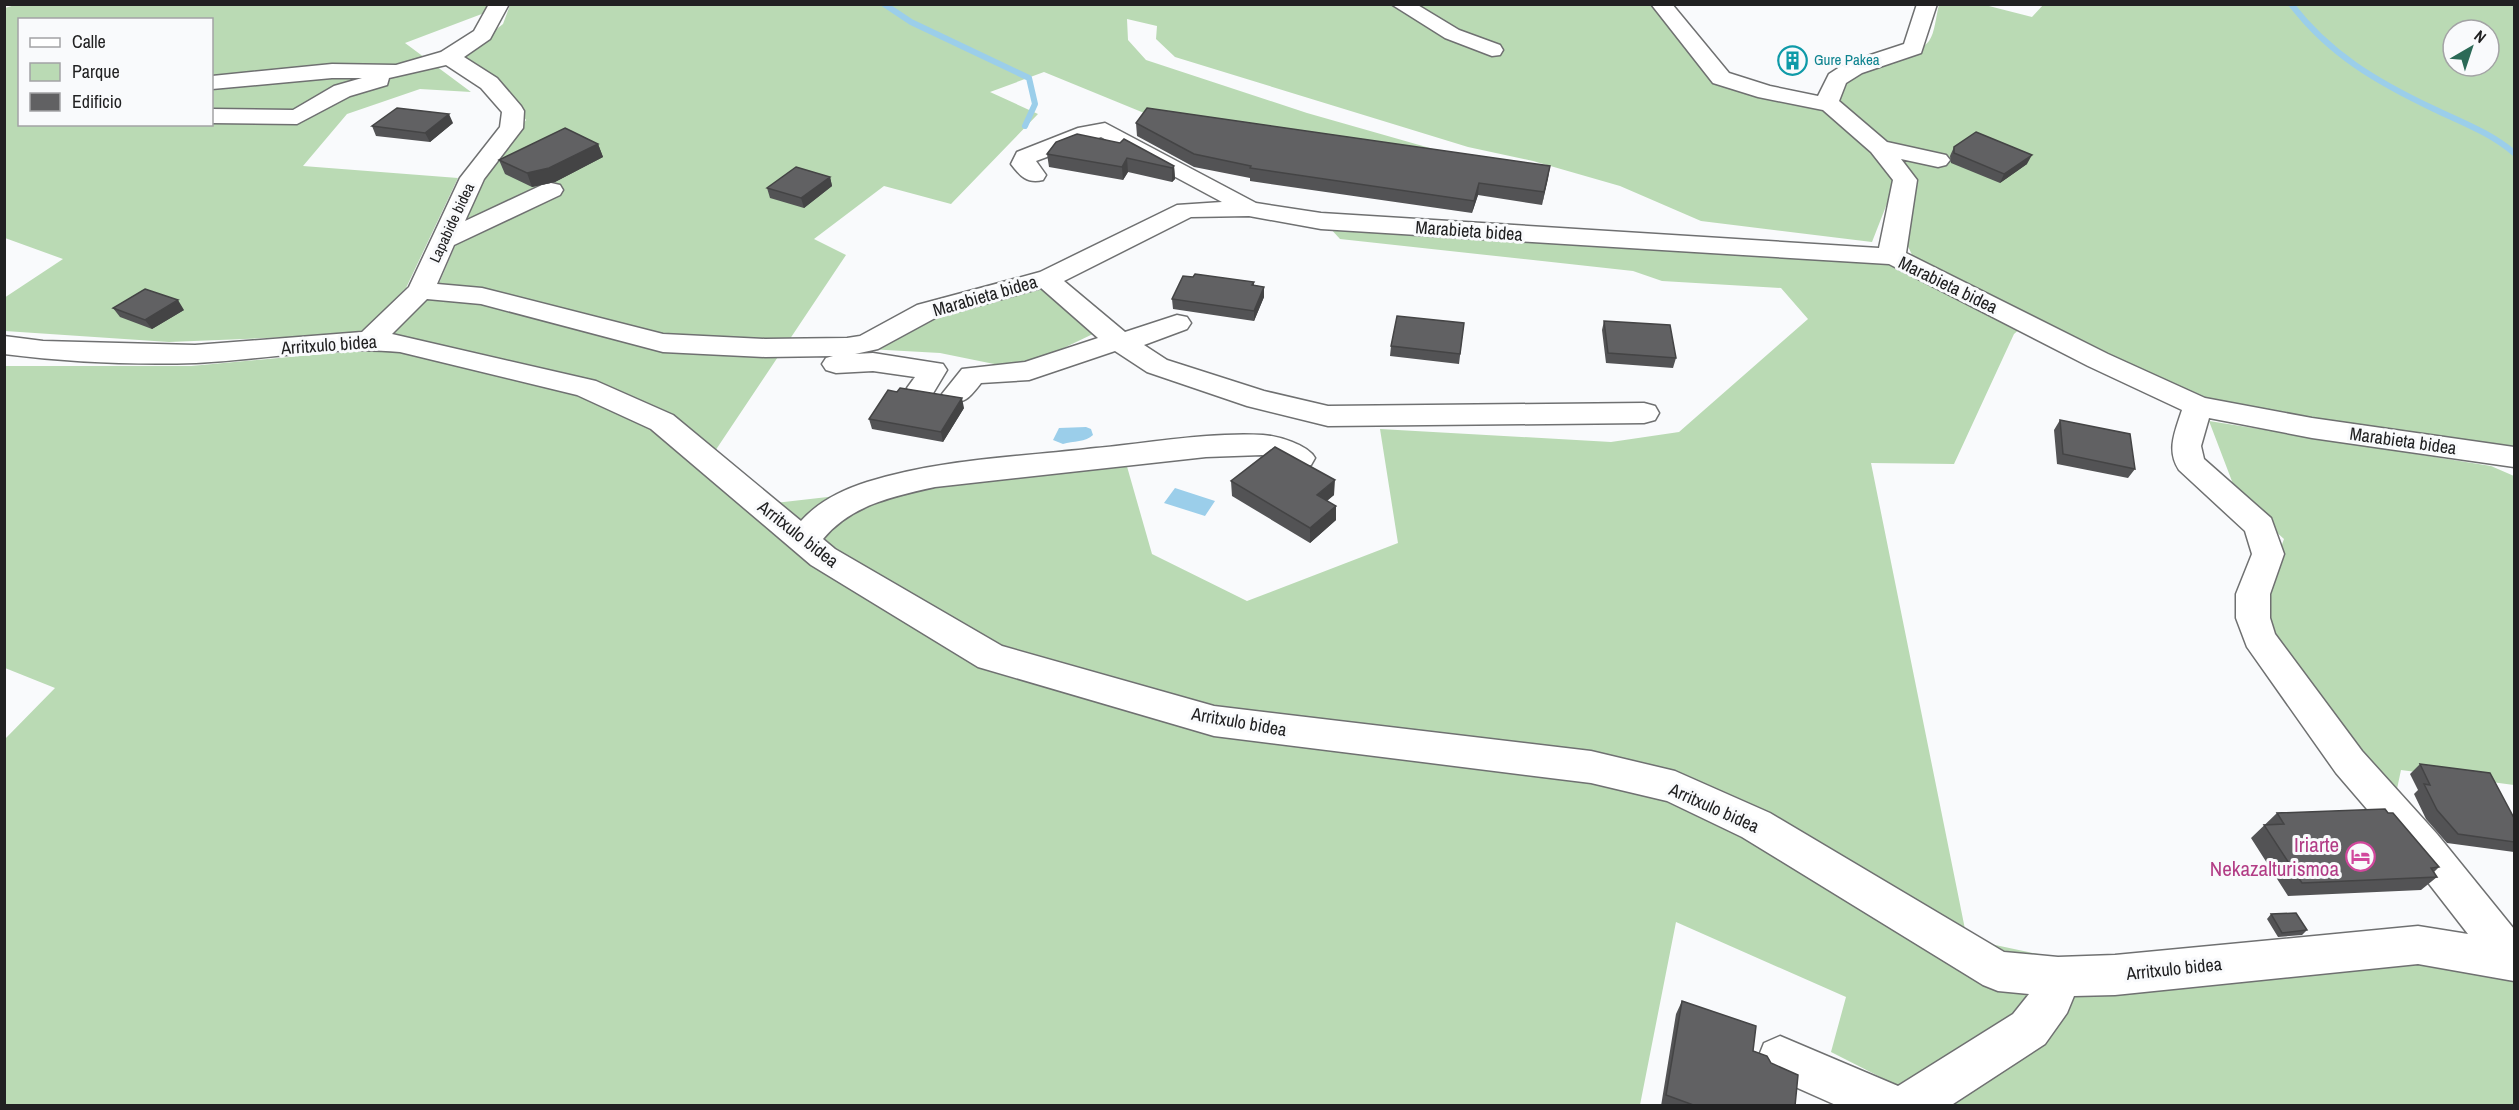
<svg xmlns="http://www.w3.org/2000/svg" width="2519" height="1110" font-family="'Archivo Narrow',sans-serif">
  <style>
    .green { fill: #badab4; fill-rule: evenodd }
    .water { fill: #9bceea }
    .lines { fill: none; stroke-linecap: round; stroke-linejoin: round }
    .stream { stroke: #9bceea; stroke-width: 6 }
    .minor-casing { stroke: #6f7071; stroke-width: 3 }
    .minor { fill: #fff; fill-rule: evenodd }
    .wall { fill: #535355 }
    .shaded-wall { fill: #444445 }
    .building { fill: #616163; stroke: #444445; stroke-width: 1.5 }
    .labels { text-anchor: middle; stroke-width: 6; stroke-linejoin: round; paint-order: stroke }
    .far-culture-label { font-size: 15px; fill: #0d838f; stroke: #f9fafc; text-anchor: start }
    .far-street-label { font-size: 15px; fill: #212122; stroke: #f9fafc }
    .street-label { font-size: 18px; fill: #212122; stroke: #f9fafc }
    .near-hotel-label { font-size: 21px; fill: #b23c85; stroke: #f9fafc; text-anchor: end }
  </style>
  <rect width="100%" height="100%" fill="#f9fafc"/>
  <path class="green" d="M 18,4 L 490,5 L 487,12 L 405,43 L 471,92 L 420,89 L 347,114 L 303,166 L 458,178 L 406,288 L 361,334 L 169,342 L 5,331 L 4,298 L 63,259 L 5,238 L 5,8 ZM 20,20 L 212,20 L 212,124 L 20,124 Z
    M 2044,4 L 2514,5 L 2514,454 L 2201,400 L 1913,257 L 1905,240 L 1918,181 L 1888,144 L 1845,110 L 1840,99 L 1847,79 C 1866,69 1918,56 1929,41 C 1935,33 1936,15 1939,5 L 1985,5 L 2032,17 ZM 2453,30 L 2489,30 L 2489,66 L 2453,66 Z
    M 510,5 L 1657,5 L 1704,72 L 1740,89 L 1818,107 L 1870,148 L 1895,183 L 1872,242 L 1701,221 L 1620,186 L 1533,161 L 1468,147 L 1175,57 L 1156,39 L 1157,26 L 1127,19 L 1128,40 L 1146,60 L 1307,113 L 1500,168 L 1149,115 L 1044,72 L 990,92 L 1038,114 L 951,204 L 884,186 L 814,239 L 846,255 L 701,472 L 748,506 L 1126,463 L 1152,554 L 1247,601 L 1398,543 L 1380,429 L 1611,442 L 1679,432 L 1808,319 L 1781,288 L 1662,281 L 1633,271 L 1340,239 L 1329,227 L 1892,263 L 2022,327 L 2014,334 L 1954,464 L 1871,463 L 1967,939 L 2185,985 L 2426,958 L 2514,976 L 2514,1105 L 1891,1105 L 1896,1085 L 1831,1052 L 1846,997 L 1676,922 L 1640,1105 L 5,1105 L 5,739 L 55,688 L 5,668 L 4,366 L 191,366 L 377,349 L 440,281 L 484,178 L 526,120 L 496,79 L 462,56 L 503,24 Z
    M 1043,287 L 1095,333 L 1047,356 L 1020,363 L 999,365 L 940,353 L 868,349 L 937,314 Z
    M 2209,421 L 2491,466 L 2514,476 L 2514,785 L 2401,770 L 2394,803 L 2277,650 L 2261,601 L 2284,539 L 2238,497 Z"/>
  <path class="water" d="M 1086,427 L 1091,429 L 1093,435 C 1086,442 1073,441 1063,444 L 1053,440 L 1059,428 Z
    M 1175,488 L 1215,501 L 1205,516 L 1164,503 Z"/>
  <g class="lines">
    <path class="stream" d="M 884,4 L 911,22 L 1029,78 L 1035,104 L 1025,126
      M 2291,4 C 2329,54 2377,82 2434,109 C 2461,122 2491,133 2514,153"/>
    <defs>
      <path id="minor" d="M 489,4 L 509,4 L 490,39 L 464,57 L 497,78 L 521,106 L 524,111 L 523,128 L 484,179 L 465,221 L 542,185 L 551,183 L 560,185 L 563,190 L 560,195 L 454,245 L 437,284 L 482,288 L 663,334 L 765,339 L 847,338 L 860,336 L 917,305 L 1040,272 L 1177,205 L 1222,202 L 1101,137 L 1036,161 L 1046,175 L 1043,180 C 1027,184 1020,176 1011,164 L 1017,152 L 1078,128 L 1105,123 L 1256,203 L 1321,213 L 1879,248 L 1893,180 L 1871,152 L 1823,110 L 1758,97 L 1713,83 L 1651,4 L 1672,4 L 1729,73 L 1770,86 L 1818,96 L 1829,74 L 1846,63 L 1904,44 L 1917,4 L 1937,4 L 1921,53 L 1862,73 L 1846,83 L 1839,101 L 1887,142 L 1946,155 L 1950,160 L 1946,165 L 1938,167 L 1901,159 L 1917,180 L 1906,253 L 2108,354 L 2205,398 L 2312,418 L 2514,447 L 2514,467 L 2312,438 L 2209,418 L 2201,446 L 2204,459 L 2271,518 L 2284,554 L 2270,594 L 2270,618 L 2275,634 L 2362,751 L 2437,834 L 2514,929 L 2514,981 L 2418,964 L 2115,995 L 2074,996 L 2067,1013 L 2045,1044 L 1950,1106 L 1838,1106 L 1764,1073 L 1758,1058 L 1764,1043 L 1780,1036 L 1898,1086 L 2013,1014 L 2029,994 L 1998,991 L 1983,985 L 1742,837 L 1667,801 L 1591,783 L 1214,736 L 978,667 L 811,565 L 651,429 L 577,395 L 400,352 C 332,345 264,360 196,363 C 133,365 67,362 4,354 L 4,336 L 43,341 L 195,345 L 362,332 L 409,287 L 460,178 L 500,127 L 502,112 L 481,88 L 446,65 L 389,78 L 387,85 L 350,96 L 297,124 L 212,123 L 212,109 L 293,110 L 334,86 L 362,78 L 332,78 L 212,89 L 212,76 L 332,64 L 396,65 L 441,52 L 474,31 ZM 1249,216 L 1321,229 L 1889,264 L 2088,366 L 2182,410 C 2175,432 2166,450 2179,470 L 2245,531 L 2252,554 L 2236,594 L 2236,618 L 2247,647 L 2336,773 L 2409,858 L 2468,934 L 2418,926 L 2115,955 L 2058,957 L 2004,952 L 1770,813 L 1675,771 L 1591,751 L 1214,706 L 1002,646 L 835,549 L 823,539 C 851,505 894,496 935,487 L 1206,457 L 1262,455 L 1300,468 L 1311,465 L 1315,458 C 1308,445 1278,436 1263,435 C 1208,432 1150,443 1096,448 C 1019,457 940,459 867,482 C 842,490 819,501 801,521 L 673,415 L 596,381 L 392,334 L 427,299 L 481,304 L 663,352 L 765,357 L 833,356 L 826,358 L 822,364 L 826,370 L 836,373 L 873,371 L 915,377 L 907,388 L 912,395 L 922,397 L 932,395 L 947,370 L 943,364 L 873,353 L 855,354 L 878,349 L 937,317 L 1041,288 L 1098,338 L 1025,362 L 962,369 L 942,394 L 947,401 C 965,405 970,397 981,383 L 1029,380 L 1115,351 L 1147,372 L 1247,406 L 1328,426 L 1644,423 L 1655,420 L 1659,413 L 1655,406 L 1644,403 L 1328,406 L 1264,391 L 1167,360 L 1144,345 L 1187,329 L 1191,323 L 1187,317 L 1177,315 L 1125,332 L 1064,281 L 1191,217 Z
        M 1391,4 L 1416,4 L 1459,30 L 1500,45 L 1503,50 L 1500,55 L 1492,56 L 1445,38 Z"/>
    </defs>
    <use href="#minor" class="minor-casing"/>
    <use href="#minor" class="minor"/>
  </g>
  <path class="wall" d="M 453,123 L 430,142 L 376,136 L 372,126 Z
    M 1136,123 L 1550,166 L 1542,205 L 1478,195 L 1472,213 L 1250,181 L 1250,178 L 1194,167 L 1137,136 Z
    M 1056,142 L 1174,166 L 1175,179 L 1172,182 L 1128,172 L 1123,180 L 1049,167 L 1047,154 Z
    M 598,144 L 603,157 L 555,182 L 532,187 L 505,174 L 499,160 Z
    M 1954,147 L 2027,164 L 2000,183 L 1951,163 L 1950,156 Z
    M 830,177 L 832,186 L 804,208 L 770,198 L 767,188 Z
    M 1193,277 L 1254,282 L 1254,285 L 1264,287 L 1264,297 L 1254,321 L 1173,309 L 1172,299 Z
    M 113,308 L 184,310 L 152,329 L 120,317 Z
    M 1604,321 L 1676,358 L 1673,368 L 1606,363 L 1602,330 Z
    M 1464,323 L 1459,364 L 1390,356 L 1391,346 Z
    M 964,408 L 943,442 L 872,429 L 869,419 Z
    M 2060,420 L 2135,469 L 2128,478 L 2057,464 L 2054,430 Z
    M 1231,481 L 1334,495 L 1327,501 L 1336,506 L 1336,520 L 1310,543 L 1232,496 Z
    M 2420,764 L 2514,818 L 2514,852 L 2447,843 L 2426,819 L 2414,794 L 2418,790 L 2410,774 Z
    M 2277,813 L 2388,813 L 2439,867 L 2434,872 L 2437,877 L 2421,890 L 2288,896 L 2251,838 Z
    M 2271,914 L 2307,930 L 2302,935 L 2278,937 L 2267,919 Z
    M 1682,1001 L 1753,1051 L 1795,1106 L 1661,1106 L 1676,1014 Z"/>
  <path class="shaded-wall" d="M 449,114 L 453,123 L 430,142 L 425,133 Z
    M 598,144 L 603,157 L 555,182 L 532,187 L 527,173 Z
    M 2032,155 L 2027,164 L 2000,183 L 2004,174 Z
    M 1127,158 L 1128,172 L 1123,180 L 1122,167 Z
    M 1174,166 L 1175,179 L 1172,182 L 1172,168 Z
    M 1550,166 L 1548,179 L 1542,205 L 1544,192 Z
    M 830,177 L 832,186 L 804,208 L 801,198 Z
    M 1479,183 L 1478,195 L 1472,213 L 1474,201 Z
    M 1264,287 L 1264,297 L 1254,321 L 1254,311 Z
    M 178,300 L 184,310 L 152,329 L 145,320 Z
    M 962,398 L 964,408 L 943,442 L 941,432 Z
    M 1335,480 L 1334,495 L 1316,509 L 1317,495 Z
    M 1336,506 L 1336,520 L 1310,543 L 1310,528 Z"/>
  <path class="building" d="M 397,108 L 449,114 L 425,133 L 372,126 Z
    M 1147,108 L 1550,166 L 1544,192 L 1479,183 L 1474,201 L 1250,168 L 1251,166 L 1194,154 L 1136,123 Z
    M 565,128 L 598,144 L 549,168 L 527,173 L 499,160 Z
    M 1976,132 L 2032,155 L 2004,174 L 1954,153 L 1954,147 Z
    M 1077,134 L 1120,143 L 1124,139 L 1174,166 L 1172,168 L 1127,158 L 1122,167 L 1047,154 L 1056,142 Z
    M 796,167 L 830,177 L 801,198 L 767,188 Z
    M 1195,274 L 1254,282 L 1252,285 L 1264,287 L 1254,311 L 1172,299 L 1183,276 L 1193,277 Z
    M 145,289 L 178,300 L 145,320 L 113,308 Z
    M 1397,316 L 1464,323 L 1460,354 L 1391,346 Z
    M 1604,321 L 1670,325 L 1676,358 L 1608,353 Z
    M 900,388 L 962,398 L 941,432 L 869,419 L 888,390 L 897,392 Z
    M 2060,420 L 2130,434 L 2135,469 L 2063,454 Z
    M 1275,447 L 1335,480 L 1317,495 L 1336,506 L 1310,528 L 1231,481 Z
    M 2420,764 L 2490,773 L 2514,818 L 2514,842 L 2458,834 L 2437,810 L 2424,784 L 2430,785 Z
    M 2385,809 L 2388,813 L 2393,813 L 2439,867 L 2431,868 L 2437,877 L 2302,883 L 2264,825 L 2284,824 L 2277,813 Z
    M 2296,913 L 2307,930 L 2282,933 L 2271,914 Z
    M 1682,1001 L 1756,1026 L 1753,1051 L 1767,1056 L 1771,1063 L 1798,1075 L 1795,1106 L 1696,1106 L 1666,1095 Z"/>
  <defs>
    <symbol id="building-ring" viewBox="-11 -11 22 22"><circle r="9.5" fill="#f9fafc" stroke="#0f9aa8" stroke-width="1.5"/><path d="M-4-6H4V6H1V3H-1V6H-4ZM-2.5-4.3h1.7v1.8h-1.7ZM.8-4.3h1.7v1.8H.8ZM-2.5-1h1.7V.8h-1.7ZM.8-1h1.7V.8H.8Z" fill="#0f9aa8"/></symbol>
    <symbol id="hotel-ring" viewBox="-11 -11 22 22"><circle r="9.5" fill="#f9fafc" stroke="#d1479c" stroke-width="1.5"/><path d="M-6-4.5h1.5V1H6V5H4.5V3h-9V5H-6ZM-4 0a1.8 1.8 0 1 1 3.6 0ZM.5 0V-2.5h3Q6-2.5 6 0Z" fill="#d1479c"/></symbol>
  </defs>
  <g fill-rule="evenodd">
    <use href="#building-ring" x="1776" y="44" width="33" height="33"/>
    <use href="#hotel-ring" x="2344" y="840" width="33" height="33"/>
  </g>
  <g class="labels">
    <g class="far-culture-label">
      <text x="1814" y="65">Gure Pakea</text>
    </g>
    <g class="far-street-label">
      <text transform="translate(452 223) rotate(-65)" y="5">Lapabide bidea</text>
    </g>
    <g class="street-label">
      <text transform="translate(1469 231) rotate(4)" y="6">Marabieta bidea</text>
      <text transform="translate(1948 285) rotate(26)" y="6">Marabieta bidea</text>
      <text transform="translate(985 296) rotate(-16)" y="6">Marabieta bidea</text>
      <text transform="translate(329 345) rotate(-4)" y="6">Arritxulo bidea</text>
      <text transform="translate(2403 441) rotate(8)" y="6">Marabieta bidea</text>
      <text transform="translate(798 534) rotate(38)" y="6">Arritxulo bidea</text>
      <text transform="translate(1239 722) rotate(10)" y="6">Arritxulo bidea</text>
      <text transform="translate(1714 808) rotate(24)" y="6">Arritxulo bidea</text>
      <text transform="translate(2174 969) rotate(-6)" y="6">Arritxulo bidea</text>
    </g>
    <g class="near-hotel-label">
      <text x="2339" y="852">Iriarte<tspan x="2339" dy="24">Nekazalturismoa</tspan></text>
    </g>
  </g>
  <rect width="2519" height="1110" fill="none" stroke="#212122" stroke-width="12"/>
  <rect x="18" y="18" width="195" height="108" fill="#f9fafc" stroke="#a3a3a5" stroke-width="1.5"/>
  <rect x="30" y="38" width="30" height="9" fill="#ffffff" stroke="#a3a3a5" stroke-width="1.5"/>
  <text x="72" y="48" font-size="18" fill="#212122">Calle</text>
  <rect x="30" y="63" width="30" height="18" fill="#badab4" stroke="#a3a3a5" stroke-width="1.5"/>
  <text x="72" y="78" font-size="18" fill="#212122">Parque</text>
  <rect x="30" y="93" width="30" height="18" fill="#616163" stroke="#a3a3a5" stroke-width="1.5"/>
  <text x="72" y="108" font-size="18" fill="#212122">Edificio</text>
  <g transform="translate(2471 48) rotate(39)"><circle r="28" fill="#f9fafc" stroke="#a3a3a5" stroke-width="1.5"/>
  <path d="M0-4.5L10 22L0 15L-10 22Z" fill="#2c6a57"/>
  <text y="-9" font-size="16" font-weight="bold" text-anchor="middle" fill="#212122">N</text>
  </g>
</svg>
